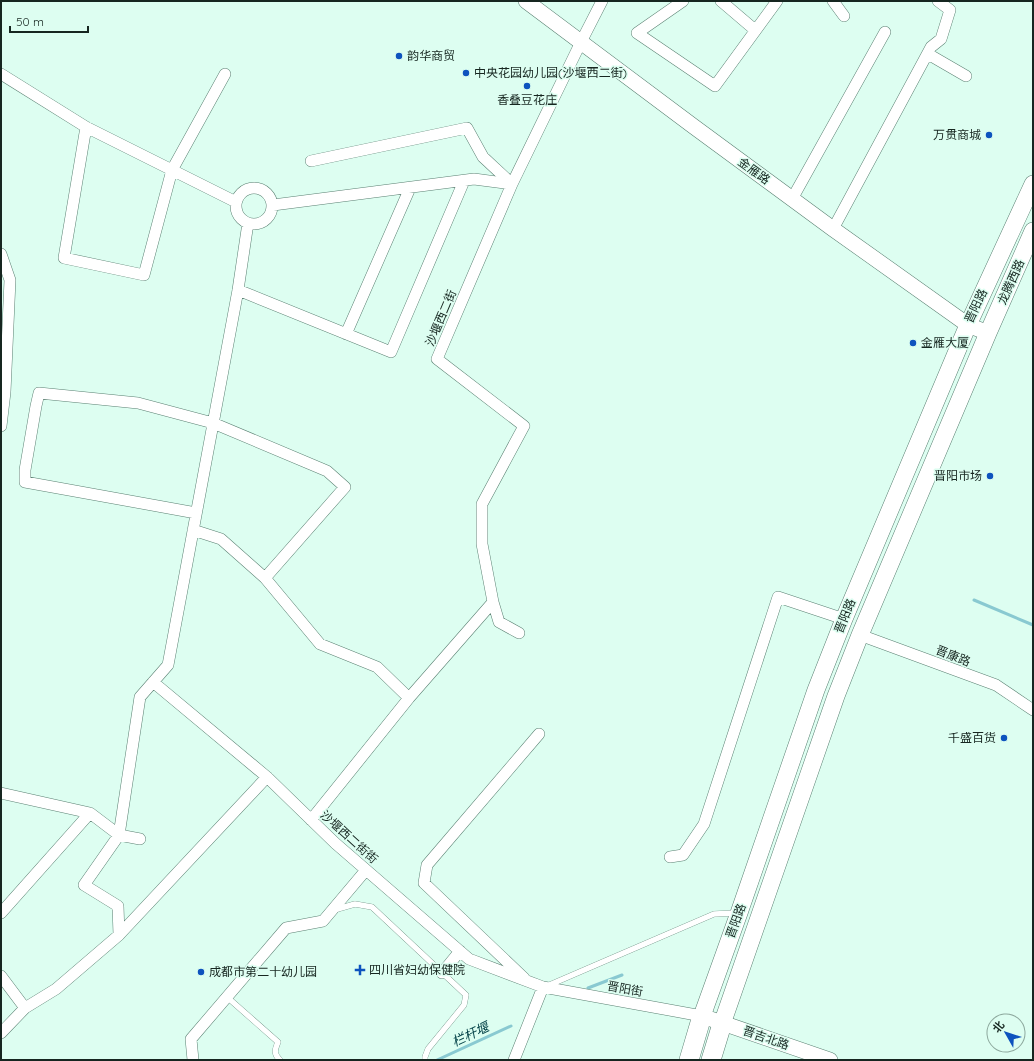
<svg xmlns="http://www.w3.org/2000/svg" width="1034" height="1061" font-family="Quicksand,'Noto Sans SC',sans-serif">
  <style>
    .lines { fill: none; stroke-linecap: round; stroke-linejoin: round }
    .stream { stroke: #89c9d1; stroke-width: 3 }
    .lane-casing { stroke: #5b8173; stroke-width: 6 }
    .street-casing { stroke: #5b8173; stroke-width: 12 }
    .secondary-casing { stroke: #5b8173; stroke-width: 16 }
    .primary-casing { stroke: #5b8173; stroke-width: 18 }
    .highway-casing { stroke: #5b8173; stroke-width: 20 }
    .lane { stroke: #fff; stroke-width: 5.5 }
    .street { stroke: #fff; stroke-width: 11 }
    .secondary { stroke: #fff; stroke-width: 15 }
    .primary { stroke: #fff; stroke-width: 17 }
    .highway { stroke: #fff; stroke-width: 19 }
    .poi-dot { fill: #0d53be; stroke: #ddfef1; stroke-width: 1.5 }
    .labels { text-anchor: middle; stroke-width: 3; stroke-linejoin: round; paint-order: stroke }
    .poi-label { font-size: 12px; fill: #162620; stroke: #ddfef1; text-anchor: start }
    .street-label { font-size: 12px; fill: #162620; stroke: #ddfef1 }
    .water-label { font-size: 13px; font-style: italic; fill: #044248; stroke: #ddfef1 }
  </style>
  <rect width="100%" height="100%" fill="#ddfef1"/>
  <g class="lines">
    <path class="stream" d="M 974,600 L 1033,625
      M 588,988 L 622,975
      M 437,1060 L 511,1026"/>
    <defs>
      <path id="lane" d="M 334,910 L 355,904 L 372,907 L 466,995 L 464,1005 L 428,1049 L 425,1057 L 425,1060
        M 547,986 L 714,914 L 737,913
        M 227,997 L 278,1042 C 275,1050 273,1053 280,1060"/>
      <path id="street" d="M 683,1 L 637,33 L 715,86 L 777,1
        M 721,1 L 755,30
        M 833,1 L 844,16
        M 928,54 L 966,76
        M 1,74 L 86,127 L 236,202
        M 86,127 L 64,258 L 144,275 L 172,170 L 225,74
        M 311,161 L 467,128 L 483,157 L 512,184
        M236 206a18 18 0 1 1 36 0a18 18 0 1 1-36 0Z
        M 792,199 L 885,32
        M 273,205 L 474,179 L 512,184
        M 833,229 L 931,47 L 941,39 L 950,10 L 938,1
        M 1,254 L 10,280 L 5,392 L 1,426
        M 238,290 L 391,352 L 464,181
        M 346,334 L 410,188
        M 196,513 L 25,482 L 25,470 L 36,406 L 39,393 L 138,403 L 213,423 L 327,471 L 345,487 L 265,578
        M 193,530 L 221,539 L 265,578 L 320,644 L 377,667 L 409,698
        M 519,633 L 499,622 L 493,602 L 482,544 L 482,504 L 524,426 L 437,359 L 512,184 L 581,42 L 602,1
        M 860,635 L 996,685 L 1033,710
        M 153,682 L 267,777 L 335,843 L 469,959 L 543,987 L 702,1016
        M 1,793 L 90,813 L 119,835 L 140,839
        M 311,820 L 409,698 L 493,602
        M 670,857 L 683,855 L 704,824 L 778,597 L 844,619
        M 1,913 L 90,813
        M 119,935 L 118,906 L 84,885 L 119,835 L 140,697 L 168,665 L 238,290 L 248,223
        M 442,973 L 460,951
        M 1,976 L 25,1008
        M 524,978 L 424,883 L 427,865 L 539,734
        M 1,1033 L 25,1008 L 56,989 L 119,935 L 267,777
        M 193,1060 L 191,1039 L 286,928 L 323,921 L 366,870
        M 514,1060 L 543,987"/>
      <path id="secondary" d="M 526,1 L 693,126 L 833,229 L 968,325 L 988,333
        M 702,1016 L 830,1060"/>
      <path id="primary" d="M 702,1016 L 739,913 L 816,690 L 844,619 L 968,325 L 1033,184
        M 722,1024 L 836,696 L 860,635 L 988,333 L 1033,231"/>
      <path id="highway" d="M 689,1060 L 702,1016
        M 711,1060 L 722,1024"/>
    </defs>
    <use href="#lane" class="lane-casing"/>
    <use href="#street" class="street-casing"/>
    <use href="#secondary" class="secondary-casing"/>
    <use href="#primary" class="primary-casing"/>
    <use href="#highway" class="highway-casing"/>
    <use href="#lane" class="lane"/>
    <use href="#street" class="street"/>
    <use href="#secondary" class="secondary"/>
    <use href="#primary" class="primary"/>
    <use href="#highway" class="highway"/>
  </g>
  <g class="poi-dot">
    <circle cx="399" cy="56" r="4"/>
    <circle cx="466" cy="73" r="4"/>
    <circle cx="527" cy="86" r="4"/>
    <circle cx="989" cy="135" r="4"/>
    <circle cx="913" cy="343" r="4"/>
    <circle cx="990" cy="476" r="4"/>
    <circle cx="1004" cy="738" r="4"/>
    <path d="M358 964h4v4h4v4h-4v4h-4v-4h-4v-4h4z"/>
    <circle cx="201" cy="972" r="4"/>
  </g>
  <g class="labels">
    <g class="poi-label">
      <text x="407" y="60">韵华商贸</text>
      <text x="474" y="77">中央花园幼儿园(沙堰西二街)</text>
      <text x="527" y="104" text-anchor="middle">香叠豆花庄</text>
      <text x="981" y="139" text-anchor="end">万贯商城</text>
      <text x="921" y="347">金雁大厦</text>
      <text x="982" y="480" text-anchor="end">晋阳市场</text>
      <text x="996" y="742" text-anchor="end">千盛百货</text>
      <text x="369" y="974">四川省妇幼保健院</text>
      <text x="209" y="976">成都市第二十幼儿园</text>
    </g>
    <g class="street-label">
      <text transform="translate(754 171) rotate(36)" y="4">金雁路</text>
      <text transform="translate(1011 282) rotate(-66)" y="4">龙腾西路</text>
      <text transform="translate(976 306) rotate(-65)" y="4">晋阳路</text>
      <text transform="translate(441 318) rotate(-67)" y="4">沙堰西二街</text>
      <text transform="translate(845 616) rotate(-68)" y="4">晋阳路</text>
      <text transform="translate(953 656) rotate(21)" y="4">晋康路</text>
      <text transform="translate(349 837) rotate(42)" y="4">沙堰西二街街</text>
      <text transform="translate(736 921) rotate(-70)" y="4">晋阳路</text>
      <text transform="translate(625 989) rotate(10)" y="4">晋阳街</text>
      <text transform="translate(766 1038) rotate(19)" y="4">晋吉北路</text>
    </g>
    <g class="water-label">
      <text transform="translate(470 1034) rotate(-25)" y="5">栏杆堰</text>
    </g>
  </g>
  <rect width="1034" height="1061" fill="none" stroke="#162620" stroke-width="4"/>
  <g transform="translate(1006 1033) rotate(309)"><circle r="19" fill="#ddfef1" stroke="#8da89d"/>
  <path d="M0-3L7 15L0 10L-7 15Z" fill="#0d53be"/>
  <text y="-6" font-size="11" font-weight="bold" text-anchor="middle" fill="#162620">北</text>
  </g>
  <path d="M10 26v6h78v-6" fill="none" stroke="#162620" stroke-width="2"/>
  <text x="16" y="26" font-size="12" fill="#162620" stroke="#ddfef1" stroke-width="3" paint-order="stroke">50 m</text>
</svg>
